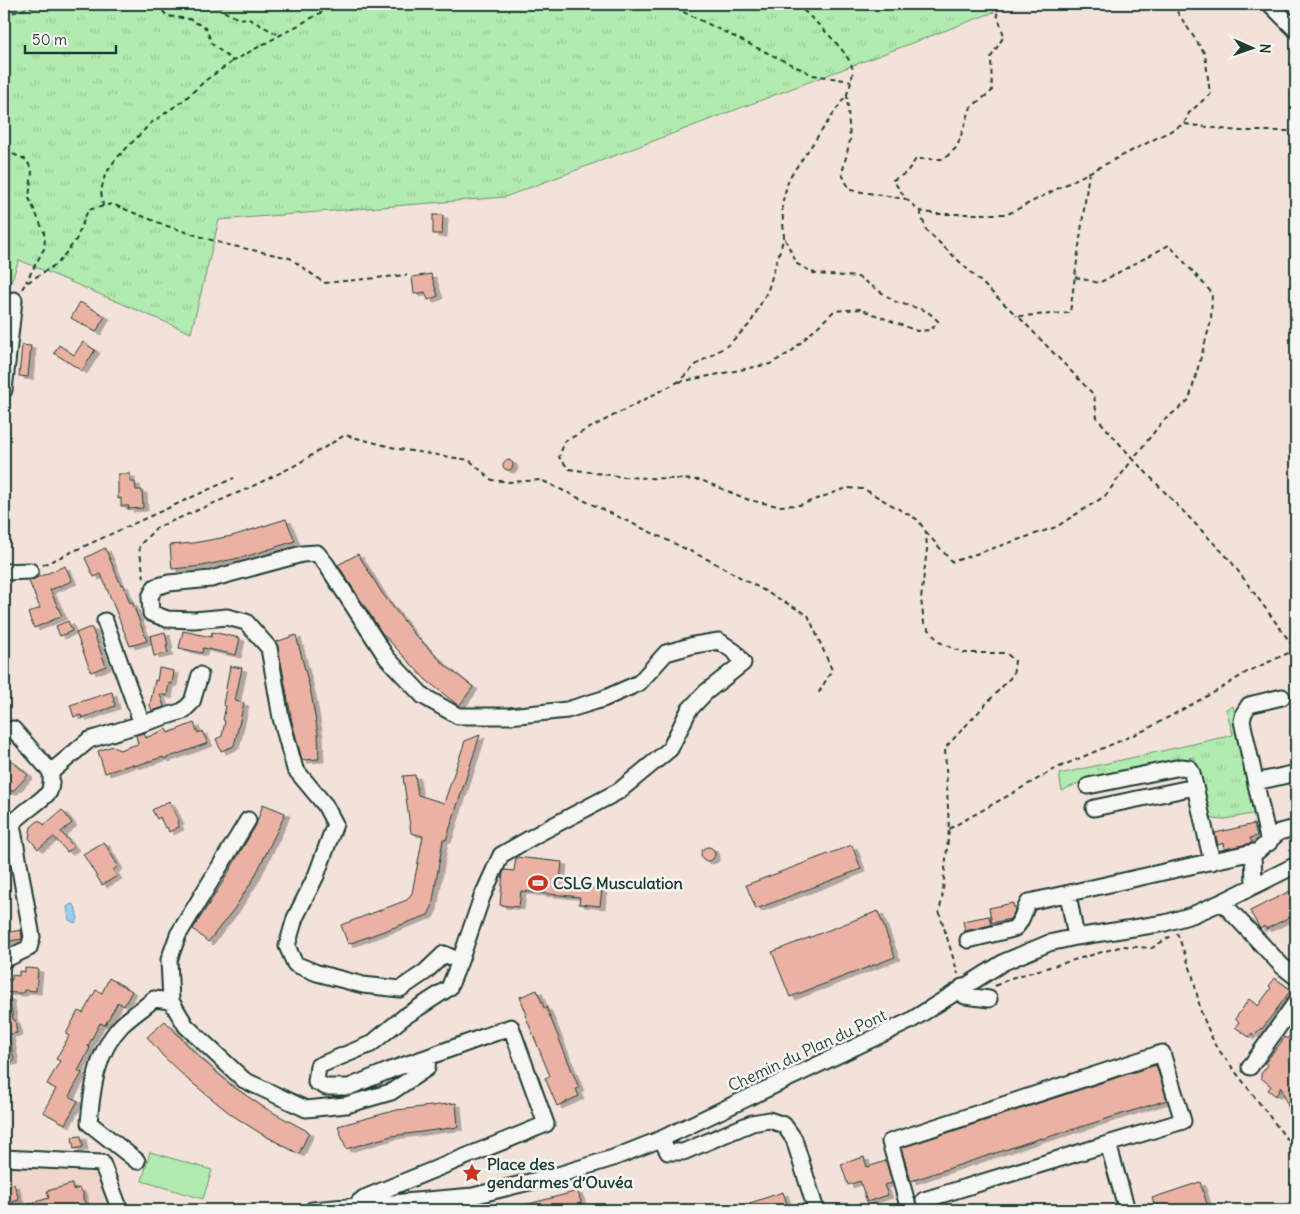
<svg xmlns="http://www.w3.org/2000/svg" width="1300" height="1214" font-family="Delius,sans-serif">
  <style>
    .built { fill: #f1d4ca }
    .grass { fill: url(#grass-tufts); stroke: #689472 }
    .park { fill: #b2ebaf; stroke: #689472 }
    .water { fill: #94d1f5; stroke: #6596a8 }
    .building { fill: #ebb2a3; stroke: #1f3d34; filter: url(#shadow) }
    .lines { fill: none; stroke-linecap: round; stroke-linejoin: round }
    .minor-casing { stroke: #1f3d34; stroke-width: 19 }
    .path { stroke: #1f3d34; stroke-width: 2; stroke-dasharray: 5 4; stroke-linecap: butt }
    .minor { stroke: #f6f6f2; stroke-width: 15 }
    .labels { text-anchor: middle; stroke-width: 5; stroke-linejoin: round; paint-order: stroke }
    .poi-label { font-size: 16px; font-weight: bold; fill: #1f3d34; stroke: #f6f6f2; text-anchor: start }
    .street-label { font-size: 16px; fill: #1f3d34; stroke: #f6f6f2 }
  </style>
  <defs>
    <pattern id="grass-tufts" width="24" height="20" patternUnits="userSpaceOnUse" patternTransform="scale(1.25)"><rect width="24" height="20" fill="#b2ebaf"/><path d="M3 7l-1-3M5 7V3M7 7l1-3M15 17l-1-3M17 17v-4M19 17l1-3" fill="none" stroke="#99ca97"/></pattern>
    <filter id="shadow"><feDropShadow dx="5" dy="3" stdDeviation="0" flood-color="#0004"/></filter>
  </defs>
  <rect width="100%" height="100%" fill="#f3e2da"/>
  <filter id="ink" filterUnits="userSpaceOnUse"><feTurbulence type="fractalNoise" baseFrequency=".02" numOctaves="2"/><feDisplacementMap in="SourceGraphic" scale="10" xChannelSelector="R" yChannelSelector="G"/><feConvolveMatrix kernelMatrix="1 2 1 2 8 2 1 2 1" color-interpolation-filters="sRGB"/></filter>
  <g filter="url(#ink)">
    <path class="built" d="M 4,1166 L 93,1173 L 97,1176 L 110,1210 L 4,1210 Z"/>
    <path class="grass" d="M 4,4 L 992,4 L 994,12 L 505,197 L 219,220 L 191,333 L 19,260 L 4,301 Z
      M 1233,706 L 1257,813 L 1220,820 L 1209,818 L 1207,814 L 1194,757 L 1076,784 L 1062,791 L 1059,774 L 1233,735 L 1226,709 Z"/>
    <path class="park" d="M 150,1152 L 212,1170 L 203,1199 L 142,1181 Z"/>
    <path class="water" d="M 71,904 L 75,906 L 78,919 L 75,923 L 69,920 L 67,907 Z"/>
    <path class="building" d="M 433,215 L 443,215 L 442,234 L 433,234 Z
      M 431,274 L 438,296 L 428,300 L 425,292 L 414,294 L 412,277 Z
      M 80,302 L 105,316 L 96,332 L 71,318 Z
      M 83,342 L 95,350 L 82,371 L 54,353 L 59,345 L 74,355 Z
      M 22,345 L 31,346 L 28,377 L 19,376 Z
      M503 465a5 5 0 1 1 10 0a5 5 0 1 1-10 0Z
      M 118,474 L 130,474 L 130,482 L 135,482 L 136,490 L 142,490 L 143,508 L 128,509 L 129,506 L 121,506 L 121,498 L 118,499 Z
      M 286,519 L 295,541 L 248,556 L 202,566 L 172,569 L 170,545 L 193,543 L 232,536 Z
      M 105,548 L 121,585 L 123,584 L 130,603 L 132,602 L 147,641 L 130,646 L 101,574 L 94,577 L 85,558 Z
      M 358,554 L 382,593 L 414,634 L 446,666 L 473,687 L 459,706 L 426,680 L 382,633 L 338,565 Z
      M 65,566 L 72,581 L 50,590 L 62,616 L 34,628 L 28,613 L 40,608 L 29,581 Z
      M 68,621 L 72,631 L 60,636 L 56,626 Z
      M 88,628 L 92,628 L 106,666 L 91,672 L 76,633 Z
      M 183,631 L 211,637 L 212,632 L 240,638 L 236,655 L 203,648 L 202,653 L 179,648 Z
      M 165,632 L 168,646 L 166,646 L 168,653 L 154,656 L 150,636 Z
      M 296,635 L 311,693 L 318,734 L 319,759 L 302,760 L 292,722 L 278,646 L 276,642 Z
      M 230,666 L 242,668 L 235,701 L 244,703 L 234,746 L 221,751 L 216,739 L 222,736 L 225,721 L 223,720 L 226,706 L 223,705 Z
      M 159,668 L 174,671 L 172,684 L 169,683 L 167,696 L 160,694 L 164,707 L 152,711 L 150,705 L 155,680 L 157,681 Z
      M 112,692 L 115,706 L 82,718 L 81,715 L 74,717 L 70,705 Z
      M 194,723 L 198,733 L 202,731 L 208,743 L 164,759 L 163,757 L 134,766 L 133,764 L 105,773 L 98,751 L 113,746 L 119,750 L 138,744 L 136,735 L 144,733 L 146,738 L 166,729 L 168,733 Z
      M 480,735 L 446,840 L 443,839 L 432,907 L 428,915 L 348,944 L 341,925 L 407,900 L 412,893 L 423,836 L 411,833 L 403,776 L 415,775 L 418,795 L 444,803 L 465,741 Z
      M 4,761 L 12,761 L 28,775 L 13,791 L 4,791 Z
      M 169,801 L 179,821 L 177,822 L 179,827 L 169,832 L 167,827 L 165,828 L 160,817 L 157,819 L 152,810 Z
      M 263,804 L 285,813 L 281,823 L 254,878 L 234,909 L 208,942 L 193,929 L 224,880 L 256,825 Z
      M 62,810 L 72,823 L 61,832 L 74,847 L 67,852 L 54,837 L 38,849 L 29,838 L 31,827 L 39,820 L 44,825 Z
      M 1254,824 L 1257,836 L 1250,838 L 1252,843 L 1225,849 L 1224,843 L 1218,845 L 1215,833 Z
      M 104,842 L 118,866 L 113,870 L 117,876 L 102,885 L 83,854 Z
      M 852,845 L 861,869 L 756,909 L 746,885 Z
      M701 854a7 7 0 1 1 14 0a7 7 0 1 1-14 0Z
      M 516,857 L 562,862 L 560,881 L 571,882 L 570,886 L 602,889 L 600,906 L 579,904 L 580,897 L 521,891 L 519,907 L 500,905 L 503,873 L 505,870 L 514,871 Z
      M 1296,888 L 1296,914 L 1266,929 L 1264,926 L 1260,929 L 1250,911 Z
      M 1013,903 L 1015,911 L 1010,919 L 992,923 L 989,908 Z
      M 878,911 L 895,957 L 790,997 L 772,952 Z
      M 989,916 L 991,925 L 965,931 L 963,921 Z
      M 21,930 L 22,939 L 4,942 L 4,933 Z
      M 25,968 L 38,969 L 36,991 L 24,990 L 23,993 L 17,993 L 4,992 L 4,979 L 12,980 L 12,975 L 19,976 L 19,971 L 25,972 Z
      M 109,978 L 132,991 L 124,1006 L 118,1002 L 105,1025 L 100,1023 L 88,1046 L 90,1048 L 78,1071 L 82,1073 L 69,1096 L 78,1101 L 65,1124 L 43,1112 L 56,1089 L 47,1084 L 60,1061 L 56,1059 L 69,1036 L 66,1034 L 78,1011 L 83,1013 L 96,990 L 102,993 Z
      M 1275,978 L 1291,990 L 1262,1029 L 1261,1028 L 1254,1035 L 1252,1033 L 1249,1037 L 1235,1027 L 1239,1022 L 1235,1019 L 1249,999 L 1258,1006 L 1271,988 L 1269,986 Z
      M 537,990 L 544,1008 L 546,1007 L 579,1088 L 576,1089 L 579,1096 L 557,1106 L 545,1078 L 550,1076 L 525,1015 L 527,1015 L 520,997 Z
      M 4,997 L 9,997 L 13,1020 L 15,1020 L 17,1033 L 9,1034 L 14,1061 L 4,1063 Z
      M 165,1021 L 197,1055 L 231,1085 L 263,1107 L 309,1132 L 299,1154 L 260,1133 L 232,1115 L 186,1078 L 163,1056 L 147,1037 Z
      M 1296,1026 L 1296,1126 L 1295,1126 L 1281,1087 L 1276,1096 L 1268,1090 L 1271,1086 L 1261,1078 L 1261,1074 L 1268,1065 L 1265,1063 L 1285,1037 L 1287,1039 Z
      M 1156,1065 L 1167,1100 L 1042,1139 L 1041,1138 L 911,1181 L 901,1148 Z
      M 456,1103 L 458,1127 L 391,1136 L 346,1149 L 338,1126 L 397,1110 Z
      M 81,1136 L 83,1147 L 74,1149 L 72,1137 Z
      M 864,1157 L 867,1167 L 886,1161 L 892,1183 L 884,1185 L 888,1195 L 867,1202 L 860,1181 L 848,1185 L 841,1164 Z
      M 1200,1182 L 1209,1210 L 1156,1210 L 1152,1198 Z
      M 14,1184 L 19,1200 L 4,1204 L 4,1187 Z
      M 72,1184 L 73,1190 L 79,1188 L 83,1193 L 83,1199 L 86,1204 L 85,1210 L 16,1210 L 16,1208 L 49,1198 L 47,1191 Z
      M 578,1191 L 583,1210 L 517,1210 L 517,1207 Z
      M 783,1192 L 789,1210 L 735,1210 L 735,1208 Z"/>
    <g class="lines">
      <defs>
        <path id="minor" d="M 1270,4 L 1296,30
          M 4,390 L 14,300
          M 4,572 L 30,571
          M 105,621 L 142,724
          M 13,729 L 51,772
          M 51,772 L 89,740 L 183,711 L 192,702 L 200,675
          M 1256,782 L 1296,773
          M 1088,786 L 1181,767 L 1189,768 L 1192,773 L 1212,862
          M 1094,808 L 1195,787
          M 1269,843 L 1242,721 L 1244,713 L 1249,705 L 1282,697
          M 1253,852 L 1254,886
          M 1068,894 L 1076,937
          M 1222,902 L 1282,966 L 1296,977
          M 968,940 L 1013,929 C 1022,924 1023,911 1029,902 L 1258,851 L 1279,832 L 1296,828
          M 4,960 L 29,948 L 32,937 L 12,824 C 20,814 44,799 49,792 C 52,786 51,778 51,772
          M 962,987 L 965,996 L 989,999
          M 171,1001 L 169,960 L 178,935 L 248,820
          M 428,1057 L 393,1069 L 349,1087 L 326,1087 L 316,1082 L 318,1066 L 371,1044 L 404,1017 L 449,988 L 460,961 L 444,954 L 425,972 L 400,989 L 363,985 L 317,973 L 295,964 L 287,946 L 295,918 L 316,876 L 335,824 L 325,805 L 295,769 L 281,718 L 269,648 L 246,622 L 227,617 L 194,620 L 167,619 L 151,613 L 150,597 L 155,587 L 169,583 L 211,579 L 302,554 L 317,553 L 326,564 L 387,658 L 423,696 L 458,716 L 509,716 L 567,710 L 603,699 L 639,683 L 666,653 L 694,645 L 719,641 L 735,652 L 743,663 L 706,692 L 689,710 L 670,749 L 619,791 L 543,831 L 501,855 L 482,897 L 460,961
          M 1250,1067 L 1296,1002
          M 661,1139 L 668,1152 L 683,1152 L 752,1123 L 769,1120 L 784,1125 L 794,1139 L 816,1210
          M 1108,1144 L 1127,1210
          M 4,1158 L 102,1163 L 120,1210
          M 137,1161 L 89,1123 C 92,1090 96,1052 121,1026 C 131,1016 144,1008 154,999 L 171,1001 L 186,1026 L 244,1080 L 306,1109 L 346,1105 L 391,1092 L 427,1068 L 428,1057 L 511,1027 L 546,1124 L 364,1198 L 359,1202
          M 908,1206 L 890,1142 L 1162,1053 L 1183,1121 L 924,1200
          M 312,1210 L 473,1196 L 558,1175 L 613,1158 L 661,1139 L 910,1021 L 1004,962 L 1049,943 L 1076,937 L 1165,923 L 1192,915 L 1222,902 L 1296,865"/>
      </defs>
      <use href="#minor" class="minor-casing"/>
      <path class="path" d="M 157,4 L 167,16 L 189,19 L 206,28 L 212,44 L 233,61 L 337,4
        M 219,4 L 223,11 L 239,19 L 247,18 L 279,35
        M 667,4 L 813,75 L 851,81
        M 797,4 C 811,18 846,48 852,67 C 854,75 850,86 847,94 L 789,178 L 782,204 L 784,237 L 768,290 L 750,324 L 728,345 L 697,364 L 678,382 L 565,441 L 559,457 L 569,469 L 623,477 L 701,480 L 749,500 L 778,506 L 800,505 L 847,488 L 864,489 L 918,520 L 926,532 L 927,549 L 921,599 L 924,623 L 939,642 L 964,653 L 1006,653 L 1015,661 L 1013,675 L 945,748 L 949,829 L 942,900 L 939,911 L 958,974
        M 994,4 L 1004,36 L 991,57 L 992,91 L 971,107 L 957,147 L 944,159 L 916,159 L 906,173 L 893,180 L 906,199 L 920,211 L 936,214 L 1008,214 L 1184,124 L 1238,131 L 1296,131
        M 1172,4 L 1205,54 L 1210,94 L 1189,113 L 1184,124
        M 4,15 L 43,4
        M 847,94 L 850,140 L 842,174 L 850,190 L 906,199
        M 4,140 L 8,152 L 27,160 L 32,172 L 29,198 L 44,232 L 45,247 L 26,282
        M 103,206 L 101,191 L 105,175 L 115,160 L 151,123 L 184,100 L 206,80 L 233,61
        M 920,211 L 926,230 L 1017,316
        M 1075,277 L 1099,283 L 1169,245 L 1212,293 L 1211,321 L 1189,400 L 1162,422 L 1133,459 L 1097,418 L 1094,395 L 1018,316 L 1070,313 L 1089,172
        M 22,289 L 25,284 L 58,263 L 76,240 L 88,210 L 112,204 L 167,226 L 224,244 L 290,258 L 324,283 L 407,275
        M 679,382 L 770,364 L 791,352 L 834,311 L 860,309 L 917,331 L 931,330 L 938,321 L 927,311 L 896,302 L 858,277 L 816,274 L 797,264 L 784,237
        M 926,532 L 952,562 L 1056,527 L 1105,496 L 1133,459 L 1230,560 L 1296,650
        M 43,565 L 234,478
        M 144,578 L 139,546 L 156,528 L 249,488 L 294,466 L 345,435 L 399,449 L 469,460 L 492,480 L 509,482 L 541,480 L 711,561 L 808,615 L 832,670 L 818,694
        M 949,829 L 1057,768 L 1145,730 L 1220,689 L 1247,672 L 1295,650
        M 1177,933 L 1192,973 L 1201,1012 L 1215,1045 L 1296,1151
        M 995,986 L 1011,978 L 1123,946 L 1152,948 L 1173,935"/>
      <use href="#minor" class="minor"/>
    </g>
  </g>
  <defs>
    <symbol id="stadium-bare" viewBox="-9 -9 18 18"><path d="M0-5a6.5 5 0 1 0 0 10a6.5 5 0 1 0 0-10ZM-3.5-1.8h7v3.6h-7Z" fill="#c8321e" stroke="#f6f6f2" stroke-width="2.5" paint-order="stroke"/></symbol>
    <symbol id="sight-bare" viewBox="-9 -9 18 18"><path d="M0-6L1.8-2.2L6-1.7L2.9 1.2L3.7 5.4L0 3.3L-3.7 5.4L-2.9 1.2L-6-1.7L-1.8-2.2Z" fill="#c8321e" stroke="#f6f6f2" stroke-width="2.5" paint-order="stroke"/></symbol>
  </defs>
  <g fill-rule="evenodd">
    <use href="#stadium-bare" x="524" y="869" width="28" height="28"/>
    <use href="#sight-bare" x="458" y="1159" width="28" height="28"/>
  </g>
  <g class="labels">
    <g class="poi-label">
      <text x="553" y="889">CSLG Musculation</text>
      <text x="487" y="1170">Place des<tspan x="487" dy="18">gendarmes d’Ouvéa</tspan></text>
    </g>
    <g class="street-label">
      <text transform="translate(807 1050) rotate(-25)" y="6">Chemin du Plan du Pont</text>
    </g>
  </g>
  <rect width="1300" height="1214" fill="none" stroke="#f6f6f2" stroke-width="20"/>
  <rect x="10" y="10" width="1280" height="1194" fill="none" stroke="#1f3d34" stroke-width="2" filter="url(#ink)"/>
  <g transform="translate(1252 48) rotate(92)" stroke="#f6f6f2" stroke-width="4" paint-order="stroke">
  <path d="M0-4L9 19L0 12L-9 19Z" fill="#1f3d34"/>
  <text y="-8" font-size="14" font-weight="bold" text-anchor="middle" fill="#1f3d34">N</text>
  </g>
  <path d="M25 45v8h91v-8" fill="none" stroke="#1f3d34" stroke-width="2.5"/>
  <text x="32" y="45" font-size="15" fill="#1f3d34" stroke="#f6f6f2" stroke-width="4" paint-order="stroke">50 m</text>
</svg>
